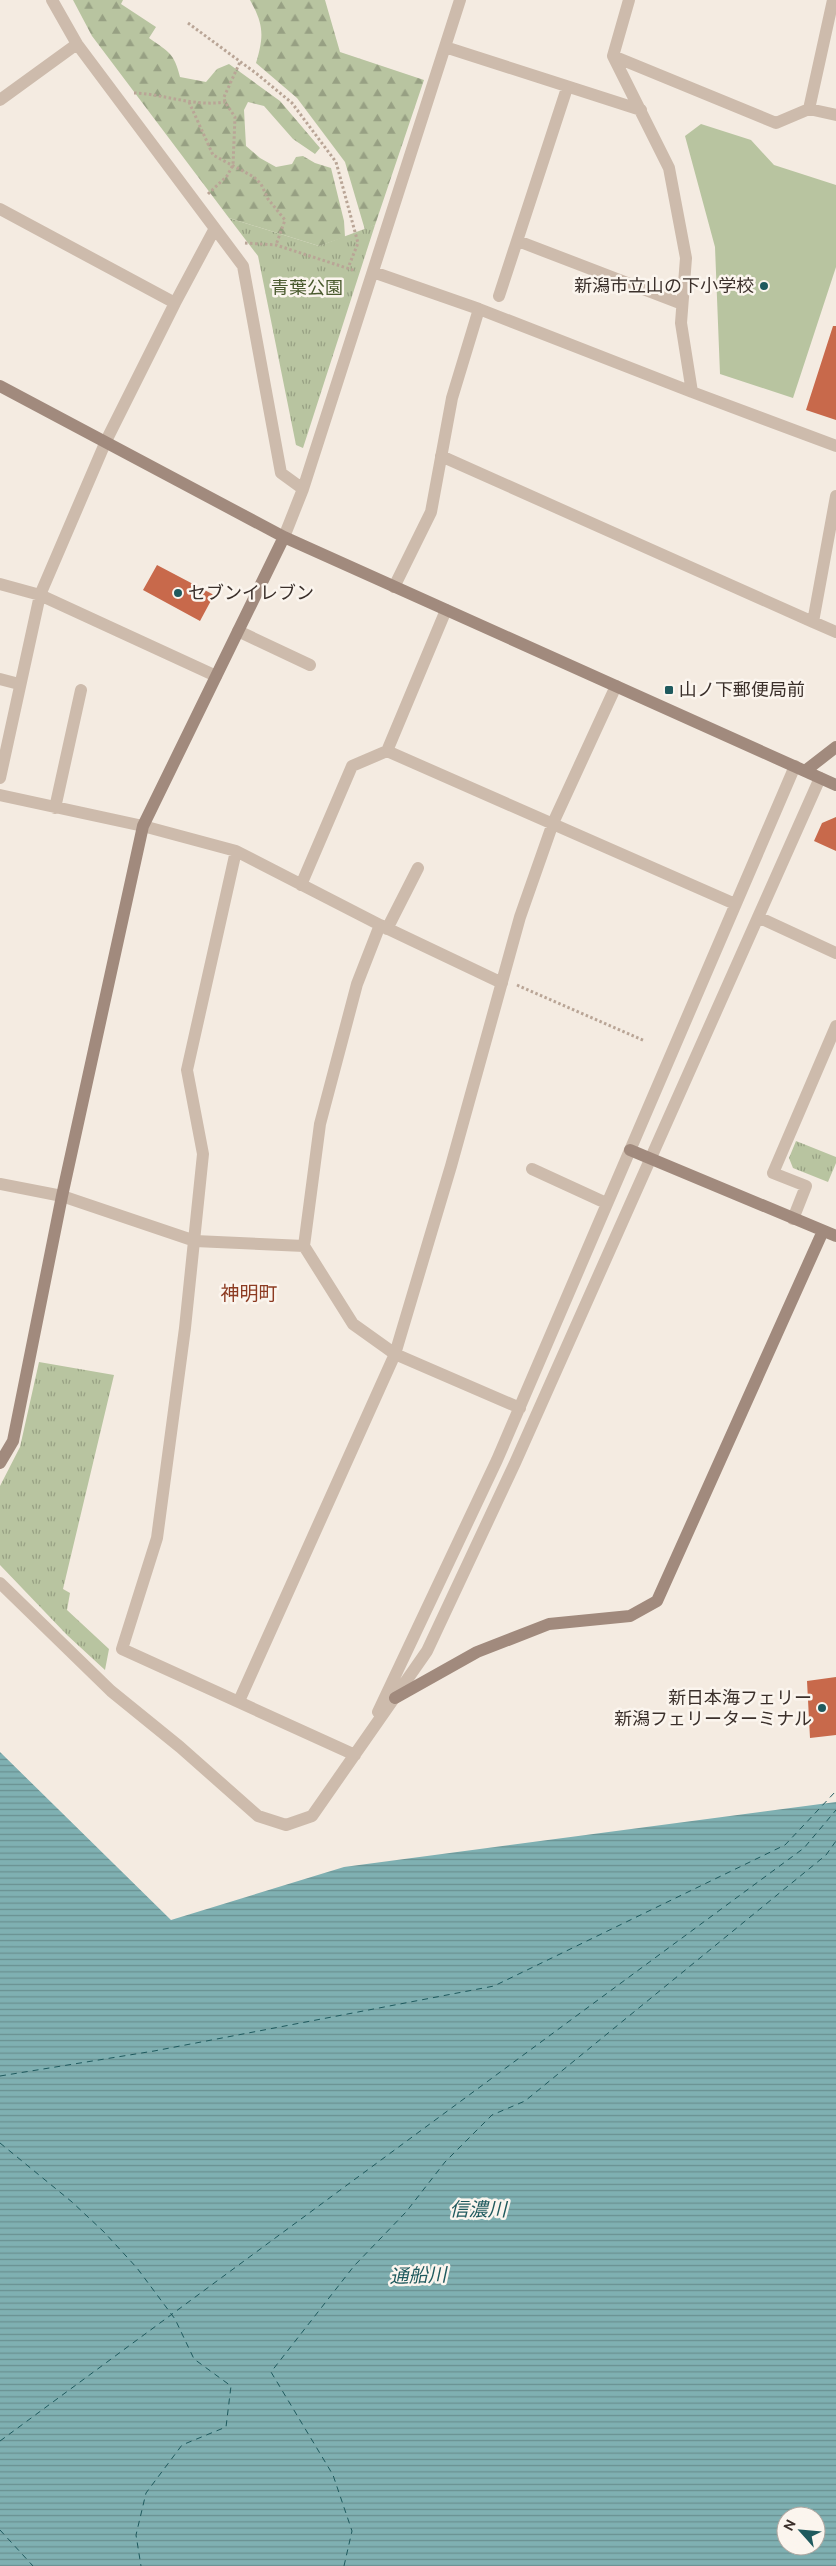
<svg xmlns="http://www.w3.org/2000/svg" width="836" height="2566" font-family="Ubuntu,'Noto Sans JP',sans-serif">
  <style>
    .grass { fill: url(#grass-tufts) }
    .forest { fill: url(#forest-firs) }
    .garden { fill: #b8c4a0 }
    .water { fill: url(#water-rules); fill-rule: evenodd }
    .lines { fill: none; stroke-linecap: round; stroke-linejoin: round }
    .ferry { stroke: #1f5a5e; stroke-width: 1; stroke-dasharray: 6 5; stroke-linecap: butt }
    .building { fill: #c8694b }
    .path { stroke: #b9a596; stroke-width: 3; stroke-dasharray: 2.5 2.5; stroke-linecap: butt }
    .street { stroke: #cdbbac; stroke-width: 12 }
    .secondary { stroke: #a18a7d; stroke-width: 12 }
    .poi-dot { fill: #1f5a5e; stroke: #fbf5ee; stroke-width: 2 }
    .labels { text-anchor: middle; stroke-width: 5; stroke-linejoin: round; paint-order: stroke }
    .poi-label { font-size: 18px; fill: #3b302b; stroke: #fbf5ee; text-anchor: end }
    .park-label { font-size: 18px; fill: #4a5a2e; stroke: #fbf5ee }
    .neighbourhood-label { font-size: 19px; fill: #8c3b22; stroke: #fbf5ee }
    .water-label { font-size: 19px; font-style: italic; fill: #1f5a5e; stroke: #fbf5ee }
  </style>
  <defs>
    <pattern id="grass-tufts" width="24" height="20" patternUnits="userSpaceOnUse" patternTransform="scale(1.25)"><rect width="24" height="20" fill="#b8c4a0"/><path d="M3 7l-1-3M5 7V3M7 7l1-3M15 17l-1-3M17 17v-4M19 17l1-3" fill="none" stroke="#97a083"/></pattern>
    <pattern id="forest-firs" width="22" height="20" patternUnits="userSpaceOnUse" patternTransform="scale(1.25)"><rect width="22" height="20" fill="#b8c4a0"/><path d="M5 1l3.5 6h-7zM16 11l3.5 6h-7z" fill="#97a083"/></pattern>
    <pattern id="water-rules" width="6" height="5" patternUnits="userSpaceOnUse" patternTransform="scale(1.25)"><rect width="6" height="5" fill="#7fb0b2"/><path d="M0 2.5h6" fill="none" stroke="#699091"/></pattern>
  </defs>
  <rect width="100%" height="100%" fill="#f4ebe1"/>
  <path class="grass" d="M 229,218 L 319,246 L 375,225 L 303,448 L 296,445 L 258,256 Z
    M 796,1141 L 836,1157 L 836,1163 L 828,1182 L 793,1168 L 789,1158 Z
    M 39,1362 L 114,1375 L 63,1589 L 70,1593 L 67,1610 L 109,1649 L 105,1670 L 67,1635 L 0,1565 L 0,1486 L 20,1447 Z"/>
  <path class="forest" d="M 73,0 L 123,0 L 121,4 L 156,27 L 149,38 C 169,52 174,53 180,77 L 206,82 L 217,69 L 229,64 L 280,101 L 320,148 L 315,154 L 293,139 L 264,106 L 248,102 L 244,110 L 246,146 L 260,158 L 276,167 L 292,164 L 296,157 L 303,156 L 315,163 L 331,168 L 344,221 L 345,237 L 319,246 L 229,218 L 92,36 Z
    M 250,0 L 325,0 L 340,52 L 424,80 L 375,225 L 365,230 L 345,162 L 297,98 L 256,63 C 264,36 264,25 250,0 Z"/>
  <path class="garden" d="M 701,124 L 751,140 L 774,165 L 836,185 L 836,267 L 793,398 L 720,374 L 715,247 L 685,136 Z"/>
  <path class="water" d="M 0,1752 L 171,1920 L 344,1867 L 836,1802 L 836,2566 L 0,2566 ZM 786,2516 L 816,2516 L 816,2546 L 786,2546 Z"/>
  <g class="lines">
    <path class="ferry" d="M 0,2076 L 154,2051 L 494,1986 L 785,1845 L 836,1791
      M 0,2143 L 72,2202 L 104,2232 L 137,2268 L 175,2319 L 194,2359 L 231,2386 L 226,2427 L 182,2445 L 146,2493 L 136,2535 L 141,2566
      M 0,2441 L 804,1848 L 836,1810
      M 0,2530 L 33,2566
      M 344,2566 L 352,2531 L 333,2475 L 271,2372 L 354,2266 L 406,2212 L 445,2162 L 492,2115 L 525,2101 L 826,1855 L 836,1841"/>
  </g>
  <path class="building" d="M 833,326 L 836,326 L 836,420 L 806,410 Z
    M 157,565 L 214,595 L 200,621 L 143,590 Z
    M 836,817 L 836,851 L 814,841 L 822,823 Z
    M 836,1677 L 836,1735 L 810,1738 L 807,1681 Z"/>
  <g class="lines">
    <path class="path" d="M 188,23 L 257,74 L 292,103 L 336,162 L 358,243 L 348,268
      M 134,93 C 164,94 194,107 225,102
      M 189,102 L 213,155 L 254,177 L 261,184 L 268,199 L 285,220 L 276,245
      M 208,194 L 227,176 L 233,165 L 235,117 L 225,102 L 224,97 L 240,62
      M 245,243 L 276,245 L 356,271
      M 517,985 L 645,1041"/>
    <path class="street" d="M 52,0 L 77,44 L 243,266 L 281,473 L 303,489
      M 445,47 L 641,110
      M 613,56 L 629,0
      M 0,100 L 77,44
      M 809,109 L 833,0
      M 836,115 L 809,109 L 776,123 L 613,56 L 669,168 L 686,258 L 681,323 L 692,392 L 836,446
      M 0,209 L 175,303 L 106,441 L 40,595 L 0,778
      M 518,241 L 682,304
      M 373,272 L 479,309 L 692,392
      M 499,296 L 567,88
      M 175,303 L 214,230
      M 441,456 L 813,622
      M 836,496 L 813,622 L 836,632
      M 284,537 L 303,489 L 460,0
      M 0,584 L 40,595 L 216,676
      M 394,587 L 431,512 L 452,398 L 479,309
      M 238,631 L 310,665
      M 0,679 L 19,684
      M 387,751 L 735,904
      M 0,795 L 143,826 L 236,851 L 380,925 L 502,983
      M 55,808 L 81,690
      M 236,851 L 187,1070 L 203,1154 L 185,1328 L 157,1538 L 122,1649 L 355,1755
      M 301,885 L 352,766 L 387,751 L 446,610
      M 758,917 L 836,953
      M 380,925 L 357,984 L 320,1124 L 304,1246 L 353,1324 L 395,1354 L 520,1408
      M 387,929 L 418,868
      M 532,1169 L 606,1203
      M 0,1184 L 62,1196 L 195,1241 L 304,1246
      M 793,1219 L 806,1186 L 773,1173 L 836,1026
      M 0,1583 L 111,1691 L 180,1747 L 258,1816 L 286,1825 L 312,1816 L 427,1651 L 515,1463 L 820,778
      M 239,1701 L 395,1354 L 451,1166 L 520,917 L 553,823 L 616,686
      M 378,1712 L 497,1460 L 795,766"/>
    <path class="secondary" d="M 0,386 L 284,537 L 836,785
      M 805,771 L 836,747
      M 630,1150 L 836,1236
      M 0,1463 L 13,1441 L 62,1196 L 143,826 L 284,537
      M 395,1698 L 477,1652 L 549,1624 L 630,1616 L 657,1601 L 823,1231"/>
  </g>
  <g class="poi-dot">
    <circle cx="764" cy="286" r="5"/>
    <circle cx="178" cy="593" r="5"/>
    <rect x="664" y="685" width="10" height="10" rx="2.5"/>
    <circle cx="822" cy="1708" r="5"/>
  </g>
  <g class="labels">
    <g class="poi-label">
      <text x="754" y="292">新潟市立山の下小学校</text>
      <text x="188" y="599" text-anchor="start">セブンイレブン</text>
      <text x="679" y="696" text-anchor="start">山ノ下郵便局前</text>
      <text x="812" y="1704">新日本海フェリー<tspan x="812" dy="21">新潟フェリーターミナル</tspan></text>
    </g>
    <g class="park-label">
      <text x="307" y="294">青葉公園</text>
    </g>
    <g class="neighbourhood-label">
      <text x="249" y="1300">神明町</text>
    </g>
    <g class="water-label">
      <text x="478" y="2216">信濃川</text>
      <text transform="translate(418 2275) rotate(-2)" y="7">通船川</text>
    </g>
  </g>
  <g transform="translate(801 2531) rotate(297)"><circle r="24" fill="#fbf5ee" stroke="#aea6a0"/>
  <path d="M0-4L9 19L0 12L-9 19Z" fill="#1f5a5e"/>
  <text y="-8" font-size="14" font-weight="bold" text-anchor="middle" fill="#3b302b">N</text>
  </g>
</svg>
